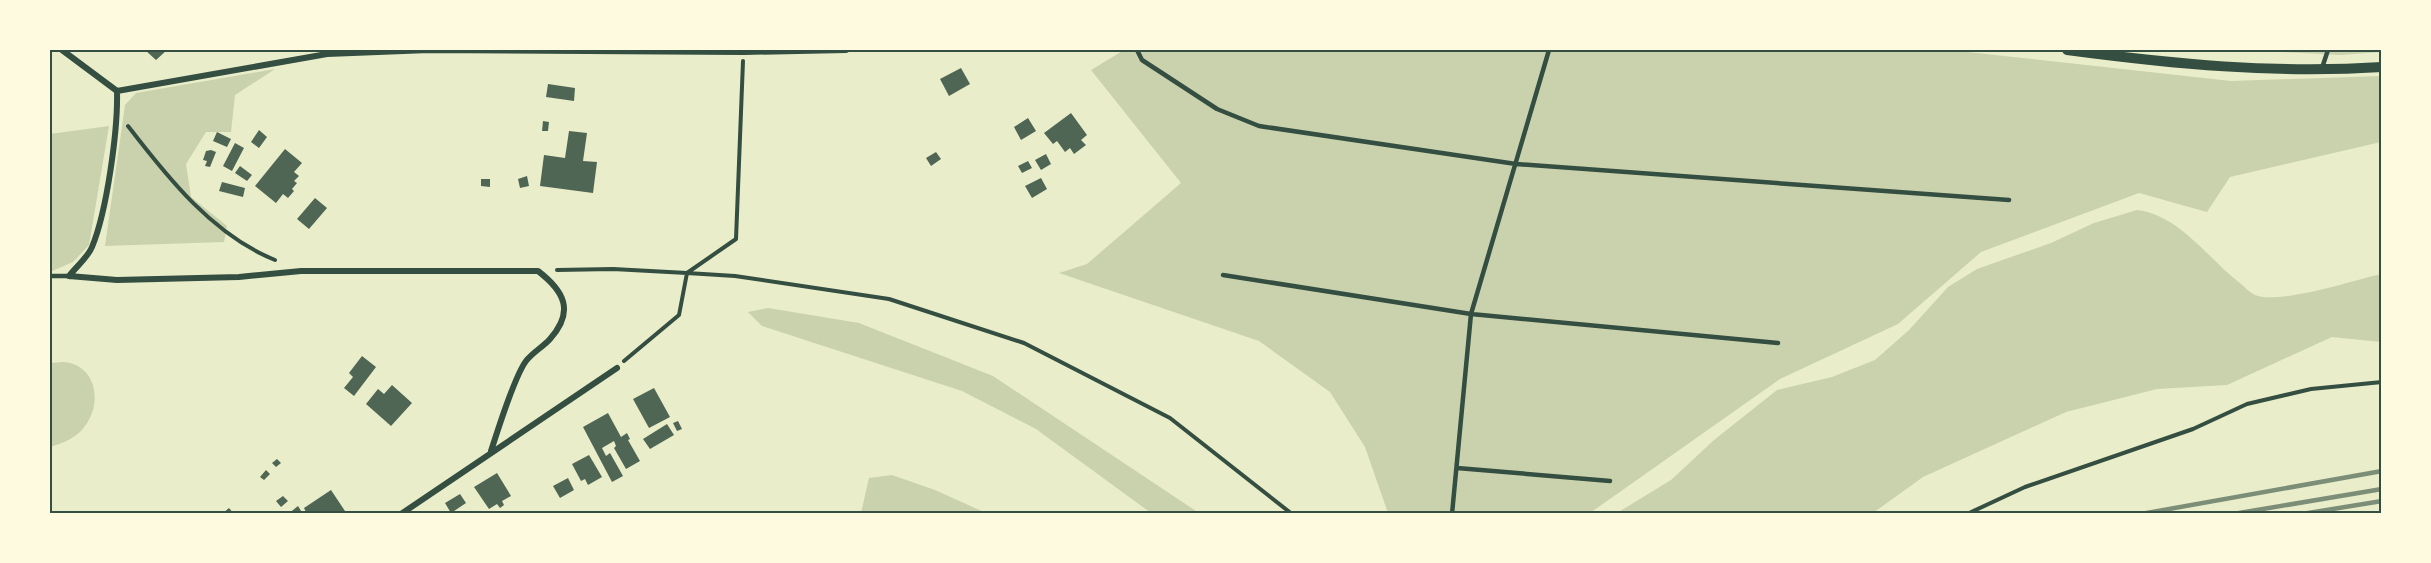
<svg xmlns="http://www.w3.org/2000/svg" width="2431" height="563" font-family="'Roboto Condensed',sans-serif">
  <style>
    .green { fill: #cad2ad }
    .building { fill: #4f6655 }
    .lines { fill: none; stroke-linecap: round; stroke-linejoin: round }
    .path { stroke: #344e41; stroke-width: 4 }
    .service { stroke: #344e41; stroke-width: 4.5 }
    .minor { stroke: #344e41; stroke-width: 6 }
    .tertiary { stroke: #344e41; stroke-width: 10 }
    .rail { stroke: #7c8e77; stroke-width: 4.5 }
    .neatline { fill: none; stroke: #344e41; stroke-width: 2 }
  </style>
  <rect width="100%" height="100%" fill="#e9edc9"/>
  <path class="green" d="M 1124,50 L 1949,50 L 2231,81 L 2381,76 L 2381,142 L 2230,177 L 2207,212 L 2139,193 L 1981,252 L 1898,324 L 1780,379 L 1590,513 L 1388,513 L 1365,447 L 1330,392 L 1259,341 L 1059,273 L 1087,264 L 1181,183 L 1091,70 Z
    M 2241,50 L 2381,50 L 2382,52 L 2340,55 Z
    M 275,69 L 235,95 L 231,132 L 206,132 L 186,164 L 191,197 L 227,226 L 224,242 L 105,246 L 125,105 L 136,93 Z
    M 109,126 L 89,245 L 73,262 L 50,272 L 50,134 Z
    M 2137,210 C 2180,215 2209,260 2241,284 C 2245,287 2250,293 2255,295 C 2279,305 2355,280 2381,274 L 2381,342 L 2332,337 L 2227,385 L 2157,389 L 2066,412 L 1923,477 L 1873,513 L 1617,513 L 1671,480 L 1714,440 L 1777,390 L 1832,377 L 1875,360 L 1909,330 L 1948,287 L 1977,269 L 2051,243 L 2094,223 Z
    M 768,308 L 859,323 L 993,376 L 1199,513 L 1151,513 L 1036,429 L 962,391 L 762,326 L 748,312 Z
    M 64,362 C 96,365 103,402 85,426 C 77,438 63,443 50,447 L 50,363 Z
    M 892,475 L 935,490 L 986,513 L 861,513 L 869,478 Z"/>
  <path class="building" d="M 145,50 L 167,50 L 156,60 Z
    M 961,68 L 970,84 L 949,96 L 940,79 Z
    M 548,84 L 575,88 L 574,101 L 546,97 Z
    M 1071,113 L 1087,135 L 1081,140 L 1086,145 L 1074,154 L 1070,148 L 1065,152 L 1057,141 L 1053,144 L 1044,133 Z
    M 1028,118 L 1036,131 L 1021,140 L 1014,127 Z
    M 543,121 L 549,122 L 548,131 L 542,131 Z
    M 259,130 L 267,137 L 259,148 L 251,142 Z
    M 569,131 L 587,133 L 583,161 L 597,162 L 593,193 L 540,186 L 544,155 L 565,158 Z
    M 217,132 L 231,139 L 227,147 L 213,141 Z
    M 235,143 L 244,148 L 232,171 L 223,166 Z
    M 285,149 L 302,163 L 294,172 L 299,176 L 294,181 L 297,183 L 292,189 L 294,191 L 288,198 L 283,194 L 276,203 L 255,186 Z
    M 211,150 L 216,152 L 210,167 L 205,166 L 207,161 L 203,160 L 206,151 Z
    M 936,152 L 941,159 L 931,166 L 926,158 Z
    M 1046,154 L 1051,164 L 1041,170 L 1035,160 Z
    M 1028,161 L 1032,168 L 1022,173 L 1018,166 Z
    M 240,166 L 252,175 L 247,181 L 235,173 Z
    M 527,176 L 529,186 L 520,188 L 518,179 Z
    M 1041,178 L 1047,189 L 1032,198 L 1025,186 Z
    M 481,179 L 490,179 L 490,187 L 481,186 Z
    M 222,182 L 245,188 L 243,197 L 219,191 Z
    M 315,198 L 327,208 L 309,229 L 297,219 Z
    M 362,356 L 376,367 L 354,396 L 344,388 L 353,377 L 349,373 Z
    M 392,385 L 412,403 L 391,426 L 366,404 L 378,389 L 384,394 Z
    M 654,388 L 670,417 L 649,428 L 633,399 Z
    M 608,413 L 621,437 L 627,433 L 630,439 L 628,440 L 640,461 L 626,469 L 614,448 L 616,446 L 614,441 L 602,448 L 606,456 L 610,453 L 623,476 L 612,482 L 583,427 Z
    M 678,421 L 682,429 L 677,431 L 673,423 Z
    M 667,424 L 674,435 L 650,449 L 643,439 Z
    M 589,455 L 602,477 L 588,485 L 585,479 L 581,481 L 572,464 Z
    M 277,459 L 281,463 L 276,467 L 272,463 Z
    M 266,470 L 270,474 L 264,480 L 260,477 Z
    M 497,473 L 511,496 L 502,501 L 504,505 L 500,508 L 497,504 L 489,509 L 474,487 Z
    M 568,478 L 574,490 L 560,498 L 553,486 Z
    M 331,490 L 347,514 L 307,514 L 304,508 Z
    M 460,494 L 466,503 L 451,513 L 445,503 Z
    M 283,496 L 288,501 L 281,507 L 276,501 Z
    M 298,506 L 303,514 L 288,514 Z
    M 229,508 L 234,514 L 222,514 Z"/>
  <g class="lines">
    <path class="path" d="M 743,61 L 736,239 L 687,273 L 735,276 L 889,299 L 1024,343 L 1170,418 L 1292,514
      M 128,126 C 168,178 213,235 275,260
      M 557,270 L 613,269 L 687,273 L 679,315 L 624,361
      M 1967,514 L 2025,487 L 2193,429 L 2247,404 L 2311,389 L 2382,382"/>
    <path class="service" d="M 1137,50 L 1142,60 L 1217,109 L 1259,126 L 1516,164 L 2009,200
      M 2322,68 L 2328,50
      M 1223,275 L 1471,314 L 1778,343
      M 50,276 L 69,276
      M 1457,468 L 1610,481
      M 1452,514 L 1471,314 L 1549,50"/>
    <path class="minor" d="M 62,50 L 117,91 L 327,54 L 429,50
      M 429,50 L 744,52 L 846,50
      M 69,276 L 117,280 L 239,277 L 301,271 L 538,271 C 564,291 575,311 550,339 C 543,347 533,352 526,361 C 514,377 498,430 491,451
      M 69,276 C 76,267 88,257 92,247 C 107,211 118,130 117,91
      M 401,514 L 617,368"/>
    <path class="tertiary" d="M 2067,50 C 2173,64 2274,74 2382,67"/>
    <path class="rail" d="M 2141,514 L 2382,471
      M 2233,514 L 2382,489
      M 2302,514 L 2382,501"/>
  </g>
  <rect width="2431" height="563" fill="none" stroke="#fefae0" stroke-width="102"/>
  <rect x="51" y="51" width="2329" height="461" class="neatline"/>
</svg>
